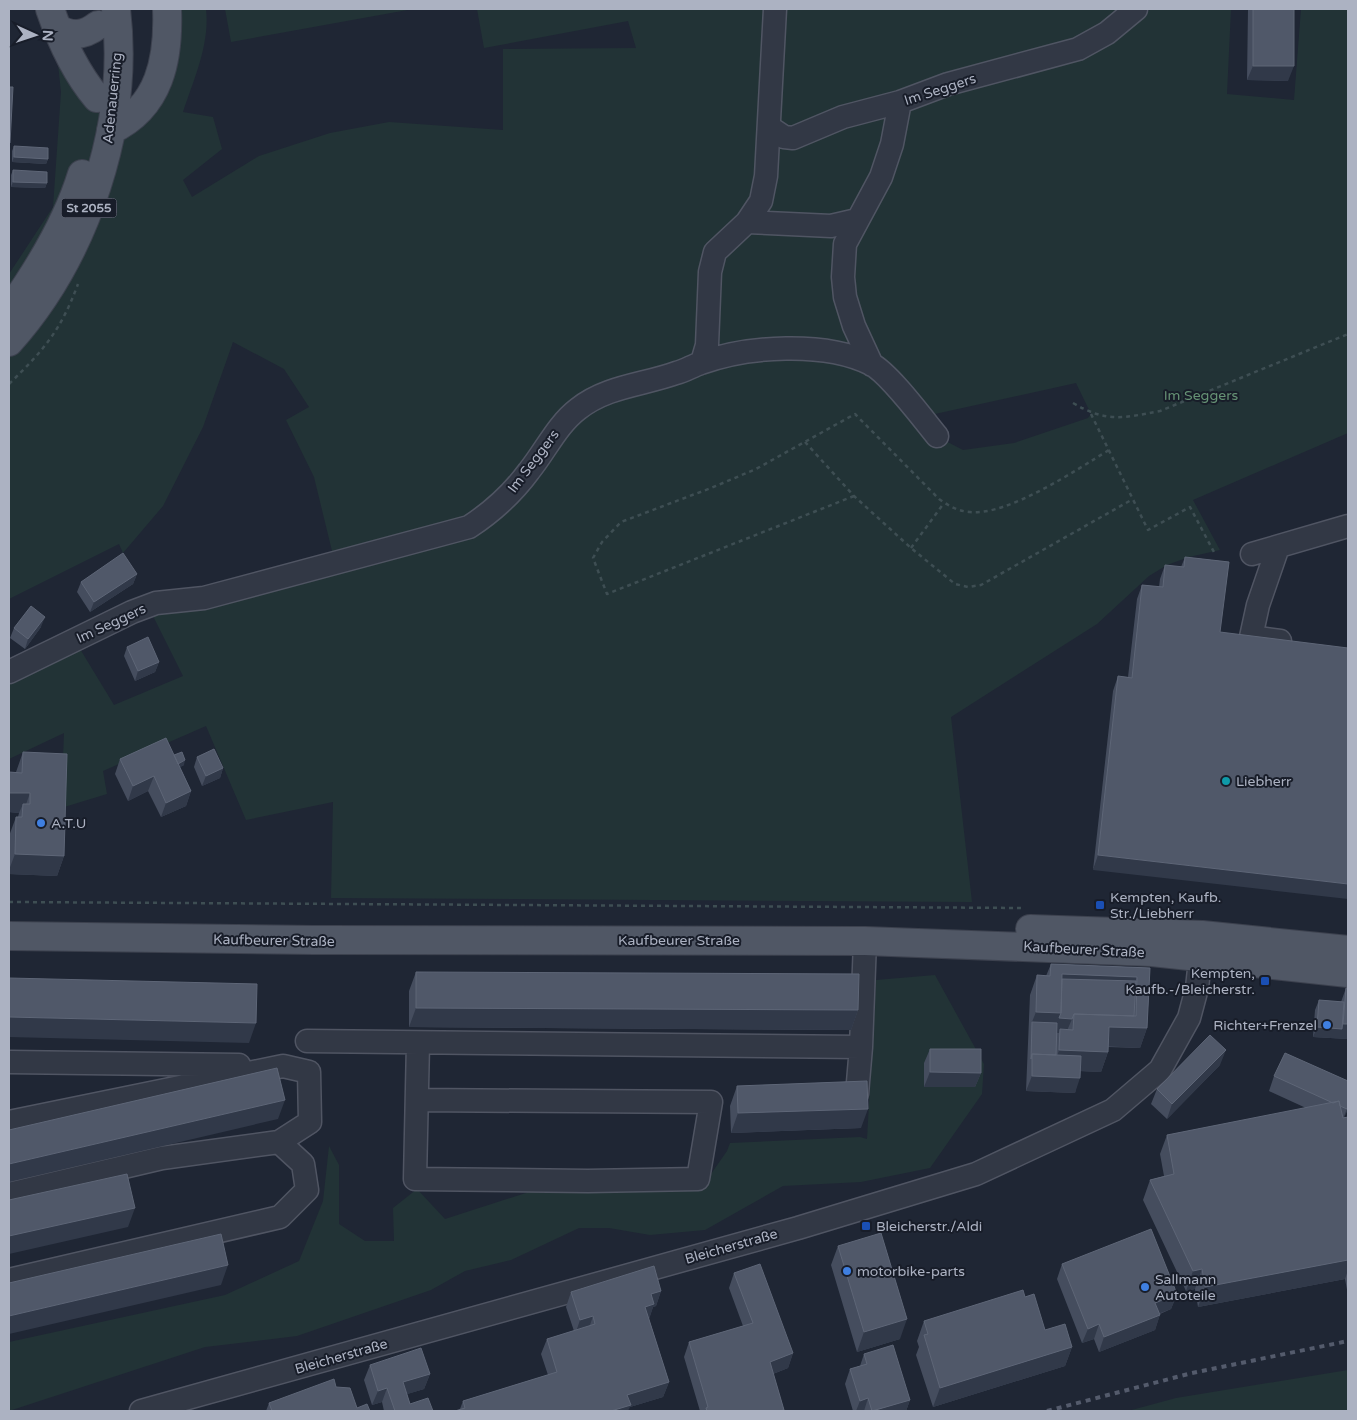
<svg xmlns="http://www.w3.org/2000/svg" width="1357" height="1420" font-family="'Varela Round',sans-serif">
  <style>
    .green { fill: #223336 }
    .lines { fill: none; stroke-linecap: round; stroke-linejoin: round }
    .minor-casing { stroke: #505563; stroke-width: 25 }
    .major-casing { stroke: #3c414e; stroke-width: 30 }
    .path { stroke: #3e4e53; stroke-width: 2.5; stroke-dasharray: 4 4; stroke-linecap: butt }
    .minor { stroke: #323845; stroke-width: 22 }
    .major { stroke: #505765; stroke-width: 28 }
    .rail { stroke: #545b6c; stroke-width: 4; stroke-dasharray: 5 5; stroke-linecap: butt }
    .wall { fill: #454d5e }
    .shaded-wall { fill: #313949 }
    .building { fill: #505869; stroke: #5e6677 }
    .culture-dot { fill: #0f9aa8; stroke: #181d29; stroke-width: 2 }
    .shop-dot { fill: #3f7fe0; stroke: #181d29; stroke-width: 2 }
    .transit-dot { fill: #1a4fb4; stroke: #181d29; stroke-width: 2 }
    .labels { text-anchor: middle; stroke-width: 4; stroke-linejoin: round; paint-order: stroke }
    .shield { fill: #181d29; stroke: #808594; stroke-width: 1 }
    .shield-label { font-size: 12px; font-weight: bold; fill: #acb2c2 }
    .street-label { font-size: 14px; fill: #acb2c2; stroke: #181d29 }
    .park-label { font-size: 14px; fill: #659174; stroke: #181d29 }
    .poi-label { font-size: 14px; fill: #acb2c2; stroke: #181d29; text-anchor: start }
  </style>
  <rect width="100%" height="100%" fill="#1f2634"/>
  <path class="green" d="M 179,9 L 206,9 C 210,44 194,79 183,112 L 213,117 L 222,149 L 183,180 L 192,197 L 259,156 L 330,133 L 389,122 L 503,130 L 503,49 L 636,48 L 628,21 L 484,48 L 477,9 L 768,9 L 754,199 L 722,234 L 696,358 L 606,386 L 522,470 L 464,520 L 332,551 L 314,477 L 286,420 L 309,407 L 284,369 L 233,342 L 203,427 L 163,506 L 123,553 L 119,544 L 9,599 L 9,274 L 53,207 L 61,92 L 56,46 L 97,98 L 157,108 Z
    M 225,9 L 413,9 L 231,42 Z
    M 780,9 L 1124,9 L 1101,30 L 797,132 L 778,126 Z
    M 1151,9 L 1231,9 L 1227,94 L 1294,100 L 1301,9 L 1348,9 L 1348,433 L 1193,500 L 1220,550 L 1189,557 L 1167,565 L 1149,576 L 1097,624 L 951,717 L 972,902 L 331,898 L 333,802 L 246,820 L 206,726 L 103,771 L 107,794 L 61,808 L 64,733 L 9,759 L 9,679 L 77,644 L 114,705 L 183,676 L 150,610 L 470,532 L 580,411 L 731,359 L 823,357 L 873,375 L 938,437 L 963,450 L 1014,443 L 1088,418 L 1091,414 L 1076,383 L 935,414 L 920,406 L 878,360 L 851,296 L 850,245 L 910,112 L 924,98 L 1143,15 Z
    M 888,113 L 887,144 L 849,213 L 837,218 L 764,219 L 773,148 Z
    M 747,232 L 844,232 L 860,349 L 717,354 L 720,255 Z
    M 935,975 L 984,1064 L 982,1094 L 930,1168 L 861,1182 L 783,1186 L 705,1230 L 650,1235 L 609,1228 L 579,1228 L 511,1260 L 465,1271 L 431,1290 L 297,1336 L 205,1347 L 9,1411 L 9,1342 L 225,1295 L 299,1261 L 323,1201 L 329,1146 L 339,1165 L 339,1224 L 365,1241 L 394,1241 L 393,1208 L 417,1189 L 445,1219 L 529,1192 L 704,1184 L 727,1151 L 730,1143 L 860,1137 L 867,1139 L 876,980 Z
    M 1348,1370 L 1348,1411 L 1128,1411 L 1176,1398 Z"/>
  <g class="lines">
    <defs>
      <path id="minor" d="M 769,127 L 784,137 L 793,138 L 843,117 L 900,102 L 948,84 L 1078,49 L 1107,33 L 1136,9
        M 747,222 L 831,226 L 857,220
        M 702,362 L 707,345 L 710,272 L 715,252 L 747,222 L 761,201 L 766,176 L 775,9
        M 872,365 L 854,326 L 845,297 L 843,277 L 845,244 L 881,177 L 892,144 L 900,102
        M 1278,547 L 1258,605 L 1251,637 L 1280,641
        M 1252,554 L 1348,526
        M 9,672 L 132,612 L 156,603 L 204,598 L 469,527 C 492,512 512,494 529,471 C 546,450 557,425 578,409 C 607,386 643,385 676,373 C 685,371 692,366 701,363 C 747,346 825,341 871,364 C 889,373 923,419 937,436
        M 307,1041 L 861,1047 L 865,941
        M 9,1062 L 239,1065
        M 839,1095 L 857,1094 L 861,1047
        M 417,1100 L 711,1102 L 698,1179 L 588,1181 L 415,1179 L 418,1043
        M 9,1122 L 283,1066 L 309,1072 L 310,1122 L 279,1142
        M 9,1194 L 162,1158 L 279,1142 L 303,1164 L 307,1190 L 280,1217 L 9,1280
        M 141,1411 L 798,1228 L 976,1174 L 1113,1110 L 1160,1070 L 1189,1018 L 1197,988 L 1202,941"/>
      <path id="major" d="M 50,9 C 61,41 75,72 97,98
        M 57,28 C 72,37 84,36 98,25
        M 111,130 C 160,107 169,59 167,9
        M 9,311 C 39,269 67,223 82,174
        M 9,342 C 86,256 130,124 116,9
        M 1030,929 L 1202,935 L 1348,950
        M 9,936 L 314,940 L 865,941 L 1152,952 L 1348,973"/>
    </defs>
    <use href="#minor" class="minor-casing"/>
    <use href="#major" class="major-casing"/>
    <path class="path" d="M 9,384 C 44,350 61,330 78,284
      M 1073,403 C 1107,423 1123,418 1160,411 L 1348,334
      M 1091,414 L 1148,530 L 1190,507 L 1215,554
      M 805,442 L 854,496 L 911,548 L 955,584 L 968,587 L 981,585 L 1133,499
      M 854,496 L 607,594 L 593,558 L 602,542 L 621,522 L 711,488 L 756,469 L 855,414 L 939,499 C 949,506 957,511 970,512 C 1008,516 1076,470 1109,450
      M 911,548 L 944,503
      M 9,902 L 1025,908"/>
    <use href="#minor" class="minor"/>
    <use href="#major" class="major"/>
    <path class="rail" d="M 1047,1411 L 1192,1373 L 1348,1341"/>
  </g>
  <path class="wall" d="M 1248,9 L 1294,9 L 1288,81 L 1247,80 Z
    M 14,146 L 48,159 L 46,164 L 12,162 L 12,151 Z
    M 13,170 L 47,183 L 45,188 L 11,187 L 11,175 Z
    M 1185,557 L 1229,562 L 1093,870 L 1113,691 L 1118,676 L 1128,677 L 1137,599 L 1142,585 L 1159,587 L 1160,579 L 1165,565 L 1181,567 Z
    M 137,574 L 133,584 L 90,612 L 77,592 L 81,582 Z
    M 41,627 L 25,649 L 10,638 L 14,628 Z
    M 127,647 L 159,662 L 155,672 L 135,681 L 124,656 Z
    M 23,752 L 64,856 L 57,876 L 9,874 L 9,836 L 16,817 L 18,817 L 19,813 L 9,812 L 9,772 L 16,772 Z
    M 174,755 L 184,765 L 180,767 L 191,791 L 186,806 L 161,817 L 148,791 L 128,801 L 115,774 L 120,759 Z
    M 197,757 L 223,768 L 220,778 L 202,786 L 194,767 Z
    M 1051,964 L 1150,968 L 1147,1028 L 1140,1048 L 1108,1047 L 1108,1052 L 1101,1072 L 1080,1071 L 1075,1093 L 1026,1091 L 1030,995 L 1037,975 L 1046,976 Z
    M 416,972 L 858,1010 L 851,1030 L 409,1027 L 409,991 Z
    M 1346,988 L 1348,988 L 1348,1039 L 1313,1037 L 1315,1010 L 1319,1000 L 1341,1002 Z
    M 930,1049 L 981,1073 L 975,1087 L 924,1087 L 924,1063 Z
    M 1220,1065 L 1167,1119 L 1151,1104 L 1157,1089 Z
    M 1274,1076 L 1348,1081 L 1348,1109 L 1344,1117 L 1348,1117 L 1348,1295 L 1345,1279 L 1198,1307 L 1195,1289 L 1186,1291 L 1143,1200 L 1150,1180 L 1164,1176 L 1160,1154 L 1167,1135 L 1306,1108 L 1269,1091 Z
    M 737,1086 L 861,1128 L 731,1133 L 730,1106 Z
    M 838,1246 L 900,1339 L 857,1352 L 831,1265 Z
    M 1062,1264 L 1177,1294 L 1171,1309 L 1160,1314 L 1155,1330 L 1099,1352 L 1094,1339 L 1082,1343 L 1057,1279 Z
    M 734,1273 L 793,1353 L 788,1368 L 773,1374 L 784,1410 L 783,1411 L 700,1411 L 684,1357 L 689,1342 L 743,1326 L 729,1288 Z
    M 661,1291 L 656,1306 L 653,1307 L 649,1319 L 669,1382 L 663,1397 L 630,1407 L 460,1409 L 463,1401 L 548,1375 L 541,1354 L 547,1339 L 574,1331 L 566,1307 L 571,1292 Z
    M 1025,1297 L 1045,1330 L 1072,1347 L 1065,1366 L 933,1407 L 916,1355 L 919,1347 L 917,1341 L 924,1321 Z
    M 864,1354 L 910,1400 L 906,1411 L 853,1411 L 845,1384 L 850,1369 L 860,1366 Z
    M 370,1365 L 430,1374 L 424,1389 L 407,1394 L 410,1404 L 433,1411 L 384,1411 L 382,1402 L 372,1405 L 364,1380 Z
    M 336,1387 L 357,1408 L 370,1411 L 266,1411 L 269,1403 Z"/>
  <path class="shaded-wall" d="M 1253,66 L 1294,66 L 1288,81 L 1247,80 Z
    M 14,157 L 48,159 L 46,164 L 12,162 Z
    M 13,182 L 47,183 L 45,188 L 11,187 Z
    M 137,574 L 133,584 L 90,612 L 94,602 Z
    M 45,617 L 41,627 L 25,649 L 28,639 Z
    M 159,662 L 155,672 L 135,681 L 138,671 Z
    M 185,760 L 184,765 L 170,772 L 172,767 Z
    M 223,768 L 220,778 L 202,786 L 206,776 Z
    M 154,776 L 148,791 L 128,801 L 133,786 Z
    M 191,791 L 186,806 L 161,817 L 166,803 Z
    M 9,793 L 30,793 L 23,813 L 23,804 L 19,813 L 9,812 Z
    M 15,854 L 64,856 L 57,876 L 9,874 L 9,870 Z
    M 1098,855 L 1348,884 L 1348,899 L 1093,870 Z
    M 1062,974 L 1137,977 L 1130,996 L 1060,993 Z
    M 416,1008 L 858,1010 L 851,1030 L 409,1027 Z
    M 1036,1012 L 1061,1013 L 1072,1019 L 1066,1033 L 1060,1029 L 1059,1033 L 1032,1032 L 1032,1022 Z
    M 9,1017 L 256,1023 L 249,1043 L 9,1037 Z
    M 1073,1019 L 1147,1028 L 1140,1048 L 1102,1046 L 1073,1030 Z
    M 1343,1024 L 1348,1024 L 1348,1039 L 1313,1037 L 1317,1027 L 1342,1029 Z
    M 1059,1050 L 1108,1052 L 1101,1072 L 1032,1069 L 1056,1060 Z
    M 1226,1050 L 1220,1065 L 1167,1119 L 1172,1104 Z
    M 930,1072 L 981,1073 L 975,1087 L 924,1087 Z
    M 1032,1076 L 1080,1078 L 1075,1093 L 1026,1091 Z
    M 285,1100 L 278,1119 L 9,1182 L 9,1164 Z
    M 1348,1106 L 1348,1109 L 1341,1124 Z
    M 868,1109 L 861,1128 L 731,1133 L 738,1113 Z
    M 135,1208 L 128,1227 L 9,1254 L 9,1236 Z
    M 1348,1260 L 1348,1270 L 1345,1279 L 1198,1307 L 1205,1287 Z
    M 228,1265 L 221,1285 L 9,1334 L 9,1316 Z
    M 1202,1269 L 1195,1289 L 1186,1291 L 1193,1271 Z
    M 661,1291 L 656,1306 L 653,1307 L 649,1319 L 645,1307 L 651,1294 Z
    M 1177,1294 L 1171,1309 L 1150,1317 L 1155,1303 Z
    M 1160,1315 L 1155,1330 L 1099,1352 L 1104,1337 Z
    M 593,1316 L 588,1331 L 575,1335 L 580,1320 Z
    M 907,1319 L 900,1339 L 857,1352 L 864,1332 Z
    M 1099,1324 L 1094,1339 L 1082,1343 L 1088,1329 Z
    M 1072,1347 L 1065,1366 L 933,1407 L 940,1388 Z
    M 793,1353 L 788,1368 L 765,1377 L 770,1362 Z
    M 430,1374 L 424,1389 L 398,1397 L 403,1382 Z
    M 669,1382 L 663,1397 L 630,1407 L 628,1411 L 611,1411 L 627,1395 Z
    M 387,1388 L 382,1402 L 372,1405 L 378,1391 Z
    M 868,1398 L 864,1411 L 856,1411 L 860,1401 Z
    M 910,1400 L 906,1411 L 873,1411 Z"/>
  <path class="building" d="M 1253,9 L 1294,9 L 1294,66 L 1253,66 Z
    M 9,87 L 13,87 L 10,143 L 9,143 Z
    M 14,146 L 48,148 L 48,159 L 14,157 Z
    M 13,170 L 47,172 L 47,183 L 13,182 Z
    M 123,553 L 137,574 L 94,602 L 81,582 Z
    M 1185,557 L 1229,562 L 1220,632 L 1348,648 L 1348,884 L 1098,855 L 1118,676 L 1132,678 L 1142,585 L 1163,587 L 1165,565 L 1184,567 Z
    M 31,606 L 45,617 L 28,639 L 14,628 Z
    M 148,637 L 159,662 L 138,671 L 127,647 Z
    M 166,738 L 191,791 L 166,803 L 154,776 L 133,786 L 120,759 Z
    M 214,749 L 223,768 L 206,776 L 197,757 Z
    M 23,752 L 67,754 L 64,856 L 15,854 L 16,817 L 22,817 L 23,804 L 30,804 L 30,793 L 9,793 L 9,772 L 22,773 Z
    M 182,752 L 185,760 L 178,764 L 174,755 Z
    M 1051,964 L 1150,968 L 1147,1028 L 1109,1027 L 1108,1052 L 1059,1050 L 1060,1029 L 1073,1030 L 1074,1014 L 1136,1016 L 1137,977 L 1062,974 L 1061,1013 L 1036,1012 L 1037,975 L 1050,976 Z
    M 416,972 L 859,974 L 858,1010 L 416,1008 Z
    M 9,978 L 257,984 L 256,1023 L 9,1017 Z
    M 1062,979 L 1136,981 L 1134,1016 L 1074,1014 L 1072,1019 L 1059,1018 L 1061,1013 Z
    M 1346,988 L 1348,988 L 1348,1024 L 1343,1024 Z
    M 1319,1000 L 1344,1002 L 1342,1029 L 1317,1027 Z
    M 1032,1022 L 1057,1023 L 1056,1055 L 1032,1054 L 1031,1059 Z
    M 1210,1035 L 1226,1050 L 1172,1104 L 1157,1089 Z
    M 930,1049 L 981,1049 L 981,1073 L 930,1072 Z
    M 1285,1053 L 1348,1081 L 1348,1106 L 1347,1109 L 1340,1106 L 1339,1101 L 1333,1103 L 1274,1076 Z
    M 1032,1054 L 1081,1056 L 1080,1078 L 1032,1076 Z
    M 277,1068 L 285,1100 L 9,1164 L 9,1130 Z
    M 867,1081 L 868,1109 L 738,1113 L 737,1086 Z
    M 1339,1101 L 1343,1118 L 1348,1117 L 1348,1260 L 1205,1287 L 1202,1269 L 1193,1271 L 1150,1180 L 1174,1174 L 1167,1135 Z
    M 127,1174 L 135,1208 L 9,1236 L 9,1200 Z
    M 1151,1229 L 1177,1294 L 1155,1303 L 1160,1315 L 1104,1337 L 1099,1324 L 1088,1329 L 1062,1264 Z
    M 881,1233 L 907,1319 L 864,1332 L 838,1246 Z
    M 221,1234 L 228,1265 L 9,1316 L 9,1283 Z
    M 760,1264 L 793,1353 L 770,1362 L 784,1410 L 779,1411 L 707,1411 L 706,1408 L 708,1407 L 689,1342 L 753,1323 L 734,1273 Z
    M 654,1266 L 661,1291 L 651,1294 L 654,1304 L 645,1307 L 669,1382 L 627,1395 L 631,1405 L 611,1411 L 455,1411 L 465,1408 L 463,1401 L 557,1372 L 547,1339 L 595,1324 L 593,1316 L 580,1320 L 571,1292 Z
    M 1023,1290 L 1025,1297 L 1034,1294 L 1045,1330 L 1065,1324 L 1072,1347 L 940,1388 L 924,1335 L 928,1334 L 924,1321 Z
    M 893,1345 L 910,1400 L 872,1411 L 868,1398 L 860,1401 L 850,1369 L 867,1364 L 864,1354 Z
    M 421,1348 L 430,1374 L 403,1382 L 410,1404 L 428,1398 L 433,1411 L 395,1411 L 387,1388 L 378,1391 L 370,1365 Z
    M 334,1379 L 336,1387 L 350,1388 L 357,1408 L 367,1404 L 370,1411 L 272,1411 L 269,1403 Z"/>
  <circle class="culture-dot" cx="1226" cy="781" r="5"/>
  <g class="shop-dot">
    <circle cx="41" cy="823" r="5"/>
    <circle cx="1327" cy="1025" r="5"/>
    <circle cx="847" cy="1271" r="5"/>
    <circle cx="1145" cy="1287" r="5"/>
  </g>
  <g class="transit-dot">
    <rect x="1095" y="900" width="10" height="10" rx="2.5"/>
    <rect x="1260" y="976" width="10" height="10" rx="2.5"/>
    <rect x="861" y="1221" width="10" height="10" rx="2.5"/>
  </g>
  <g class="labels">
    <rect class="shield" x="61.5" y="198.5" width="55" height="19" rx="4"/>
    <g class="shield-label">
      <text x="89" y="212">St 2055</text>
    </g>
    <g class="street-label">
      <text transform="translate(940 89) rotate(-18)" y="5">Im Seggers</text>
      <text transform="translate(112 98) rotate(-84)" y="5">Adenauerring</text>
      <text transform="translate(533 461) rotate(-53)" y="5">Im Seggers</text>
      <text transform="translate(111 623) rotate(-25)" y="5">Im Seggers</text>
      <text transform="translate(274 940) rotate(1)" y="5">Kaufbeurer Straße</text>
      <text x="679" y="945">Kaufbeurer Straße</text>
      <text transform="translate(1084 949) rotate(3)" y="5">Kaufbeurer Straße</text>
      <text transform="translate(731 1246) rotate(-16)" y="5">Bleicherstraße</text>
      <text transform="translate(341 1356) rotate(-16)" y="5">Bleicherstraße</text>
    </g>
    <g class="park-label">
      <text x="1201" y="400">Im Seggers</text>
    </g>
    <g class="poi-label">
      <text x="1236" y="786">Liebherr</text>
      <text x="51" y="828">A.T.U</text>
      <text x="1110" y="902">Kempten, Kaufb.<tspan x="1110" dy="16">Str./Liebherr</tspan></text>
      <text x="1255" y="978" text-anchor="end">Kempten,<tspan x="1255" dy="16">Kaufb.-/Bleicherstr.</tspan></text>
      <text x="1317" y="1030" text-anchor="end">Richter+Frenzel</text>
      <text x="876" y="1231">Bleicherstr./Aldi</text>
      <text x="857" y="1276">motorbike-parts</text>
      <text x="1155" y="1284">Sallmann<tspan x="1155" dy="16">Autoteile</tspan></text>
    </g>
  </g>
  <rect width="1357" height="1420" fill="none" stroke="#acb2c2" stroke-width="20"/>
  <g transform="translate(35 35) rotate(93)" stroke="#181d29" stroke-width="4" paint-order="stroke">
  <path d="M0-4L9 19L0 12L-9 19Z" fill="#acb2c2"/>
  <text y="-8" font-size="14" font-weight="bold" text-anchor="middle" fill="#acb2c2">N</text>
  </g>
</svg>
